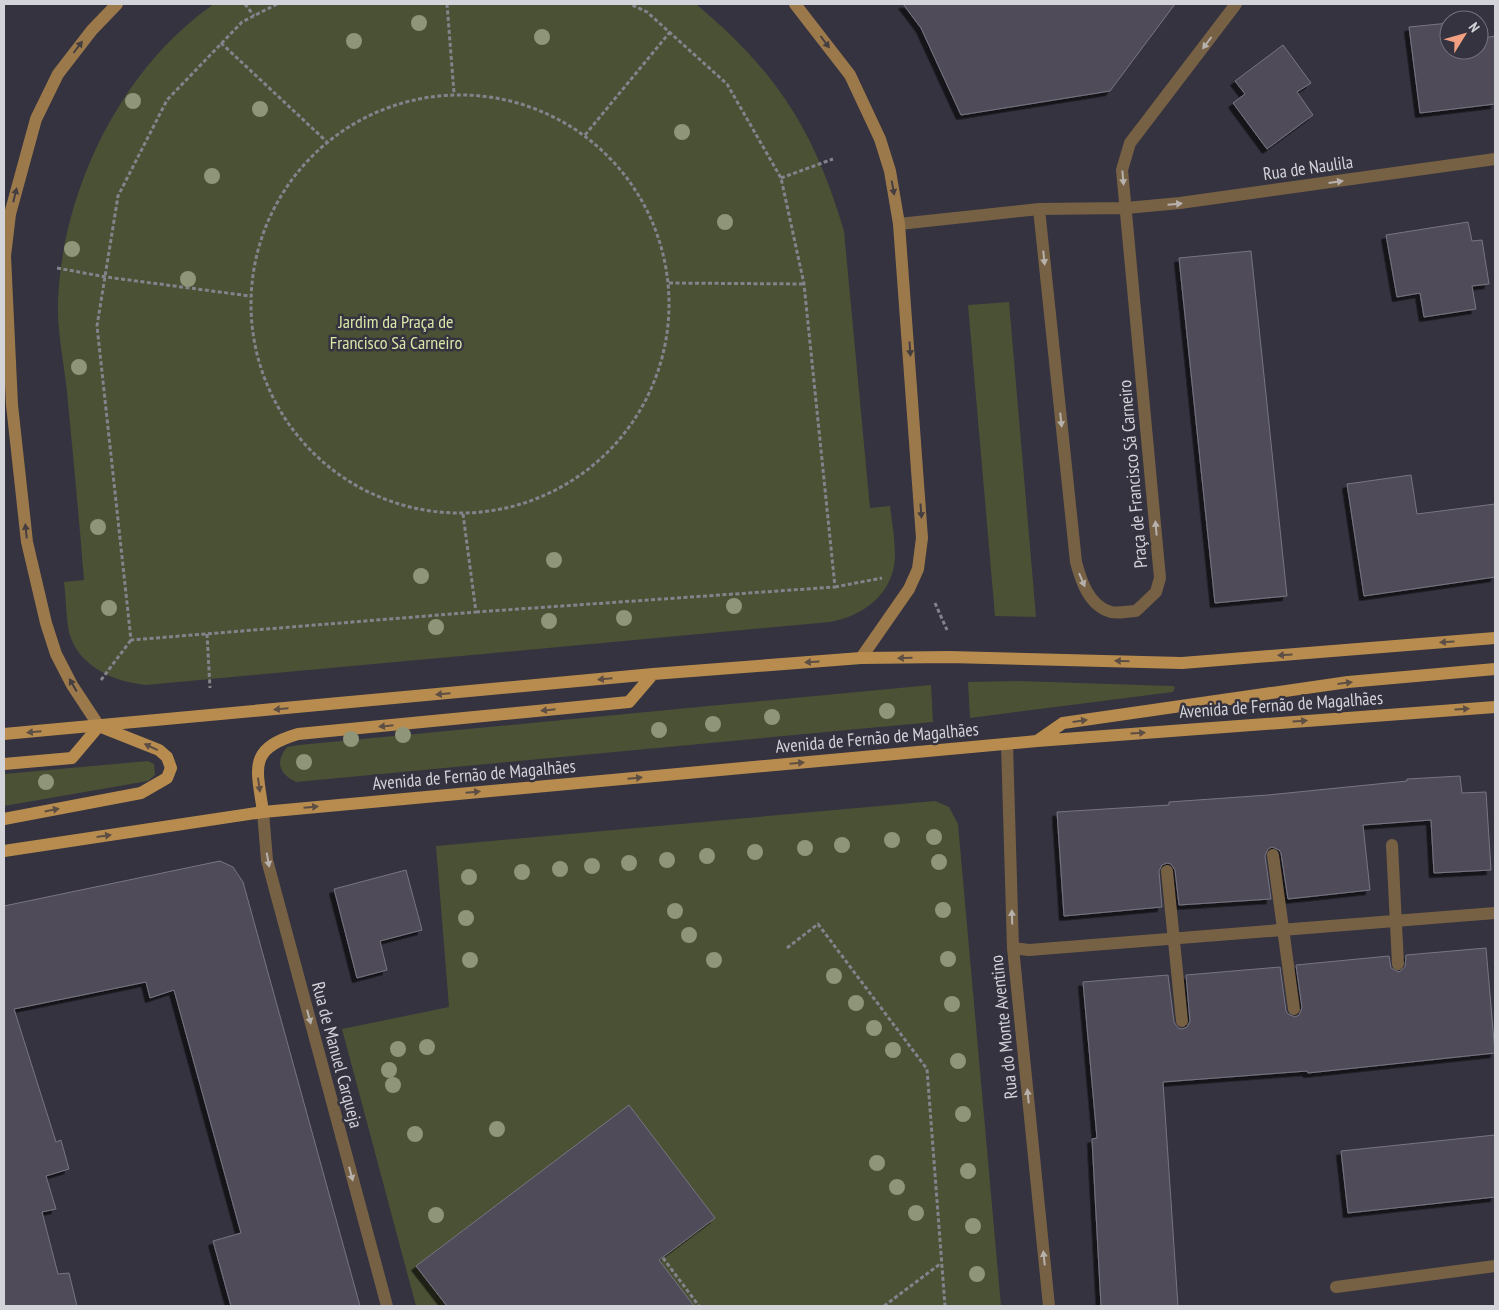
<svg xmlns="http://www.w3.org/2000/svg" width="1499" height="1310" font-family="'PT Sans Narrow',sans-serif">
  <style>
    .green { fill: #4b5135 }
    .building { fill: #4f4c58; stroke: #777582; filter: url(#shadow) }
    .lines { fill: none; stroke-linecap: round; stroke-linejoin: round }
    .path { stroke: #83838c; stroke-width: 3; stroke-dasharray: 4 2.5; stroke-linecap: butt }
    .street { stroke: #776145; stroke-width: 12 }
    .secondary { stroke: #9c794b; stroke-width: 12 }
    .primary { stroke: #b88c4e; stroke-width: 12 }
    .tree { fill: #8f9579 }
    .oneway { fill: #443e41 }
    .oneway2 { fill: #b7b1ad }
    .oneway3 { fill: #5c4e44 }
    .labels { text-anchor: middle; stroke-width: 5; stroke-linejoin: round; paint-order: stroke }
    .street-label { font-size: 18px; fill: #d3d3da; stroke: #34333f }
    .park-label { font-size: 18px; fill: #dae6a8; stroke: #34333f }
  </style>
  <defs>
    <filter id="shadow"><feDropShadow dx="-4.5" dy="4.5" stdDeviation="0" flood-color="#0009"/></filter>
  </defs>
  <rect width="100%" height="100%" fill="#34333f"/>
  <path class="green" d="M 214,4 L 696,4 C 777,72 814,130 844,231 L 870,508 L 890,506 C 892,522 895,540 895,556 C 894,594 863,616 830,622 L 146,685 C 115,682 78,667 69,632 C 66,616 66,598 64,582 L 84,580 C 79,517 73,455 67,392 C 64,363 57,331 58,302 C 62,191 121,68 214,4 Z
    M 1009,302 L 1036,617 L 995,616 L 968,305 Z
    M 1017,681 L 1172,686 L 1175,687 L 1173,692 L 970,718 L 968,682 Z
    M 931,685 L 933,722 L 296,782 C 279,774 275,762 287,747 L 299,745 Z
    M 148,761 L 154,764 L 155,775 L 148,781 L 4,806 L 4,774 Z
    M 935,801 L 949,807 L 958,824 L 1001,1306 L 416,1306 L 342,1029 L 449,1007 L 436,846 Z"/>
  <path class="building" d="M 903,4 L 1175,4 L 1110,91 L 961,115 L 921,28 Z
    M 1449,23 L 1449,50 L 1479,50 L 1479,39 L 1495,36 L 1495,104 L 1420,113 L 1409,27 Z
    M 1283,45 L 1311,83 L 1297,92 L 1313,115 L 1267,149 L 1233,103 L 1245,94 L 1235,81 Z
    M 1468,222 L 1472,241 L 1482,240 L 1489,284 L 1472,286 L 1476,309 L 1424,317 L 1420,293 L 1397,297 L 1386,235 Z
    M 1251,251 L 1287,596 L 1215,603 L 1179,258 Z
    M 1411,475 L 1417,514 L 1495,504 L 1495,577 L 1364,596 L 1347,484 Z
    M 1460,776 L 1462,793 L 1486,792 L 1491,870 L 1434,873 L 1431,820 L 1363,825 L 1370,890 L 1288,899 L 1281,853 L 1279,850 L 1272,847 L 1268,849 L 1265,856 L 1271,899 L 1179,905 L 1175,870 L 1171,864 L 1167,863 L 1162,865 L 1159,871 L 1162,907 L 1064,916 L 1057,812 L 1169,805 L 1169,802 L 1268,795 L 1407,781 L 1407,779 Z
    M 220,861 L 233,867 L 243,882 L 360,1306 L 231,1306 L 213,1241 L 241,1233 L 174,990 L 150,998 L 146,982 L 14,1009 L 56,1142 L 61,1140 L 69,1169 L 46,1176 L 56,1209 L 42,1212 L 58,1274 L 69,1273 L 77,1306 L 4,1306 L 4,906 Z
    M 406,870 L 422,930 L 380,941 L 387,970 L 357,978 L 334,889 Z
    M 1486,948 L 1495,1053 L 1308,1073 L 1307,1071 L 1163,1082 L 1178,1306 L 1101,1306 L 1092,1139 L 1097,1138 L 1083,982 L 1168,975 L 1174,1022 L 1178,1028 L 1182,1029 L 1187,1027 L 1190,1021 L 1186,975 L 1280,967 L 1286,1011 L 1288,1014 L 1295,1017 L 1299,1015 L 1302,1008 L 1296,965 L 1389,956 L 1391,968 L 1399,972 L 1405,967 L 1406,955 Z
    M 629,1105 L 715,1218 L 659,1260 L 694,1306 L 447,1306 L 416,1266 Z
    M 1495,1135 L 1495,1197 L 1348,1213 L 1341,1151 Z"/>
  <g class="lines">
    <path class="path" d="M 245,4 L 254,16
      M 277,4 L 242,22 L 167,100 L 118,196 L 97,326 L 131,640 L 476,612 L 463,514
      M 447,4 L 454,93
      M 221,43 L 326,141
      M251 304a209 209 0 1 1 418 0a209 209 0 1 1-418 0Z
      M 585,135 L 670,32
      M 781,178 L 833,159
      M 57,268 L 106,277 L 250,296
      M 669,283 L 804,284
      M 835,587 L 882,578
      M 935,603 L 947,630
      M 476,612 L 835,587 L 804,284 L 781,178 L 727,84 L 647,12 L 630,4
      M 207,634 L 210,688
      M 101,680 L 131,640
      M 787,948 L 818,924 L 927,1069 L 945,1306
      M 663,1258 L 699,1306
      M 884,1306 L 940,1264"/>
    <path class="street" d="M 1039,209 L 1076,562 C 1081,581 1089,606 1111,612 C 1118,614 1129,611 1136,611 L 1156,592 L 1160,578 L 1122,170 L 1130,143 L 1236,4
      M 899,224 L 1039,209 L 1126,208 L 1180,203 L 1495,159
      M 1007,744 L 1013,948 L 1049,1306
      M 263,812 L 267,860 L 387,1306
      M 1392,845 L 1398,964
      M 1273,855 L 1294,1009
      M 1167,871 L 1182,1021
      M 1013,948 L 1029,950 L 1495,913
      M 1336,1287 L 1495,1266"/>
    <path class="secondary" d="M 795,4 L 850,75 L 880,139 L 890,171 L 899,224 L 922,538 L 918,569 L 909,589 L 861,658
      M 99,726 L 72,685 L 56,654 L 46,623 L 27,542 L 12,405 L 5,256 L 10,214 L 36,119 L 58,74 L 92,30 L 117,4"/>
    <path class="primary" d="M 4,734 L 653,674 L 861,658 L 949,657 L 1182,663 L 1495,638
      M 1037,741 L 1063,723 L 1348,682 L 1495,669
      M 4,764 L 72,758 L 99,726
      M 263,812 C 257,768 247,749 298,734 L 629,702 L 653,674
      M 4,819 L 141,793 L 167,778 L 171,768 L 167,757 L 159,750 L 101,727
      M 4,851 L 263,812 L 1037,741 L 1495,707"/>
  </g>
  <g class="tree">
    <circle cx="419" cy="23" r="8"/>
    <circle cx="542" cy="37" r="8"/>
    <circle cx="354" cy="41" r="8"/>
    <circle cx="133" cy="101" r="8"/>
    <circle cx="260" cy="109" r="8"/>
    <circle cx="682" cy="132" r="8"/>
    <circle cx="212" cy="176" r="8"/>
    <circle cx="725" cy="222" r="8"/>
    <circle cx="72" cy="249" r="8"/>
    <circle cx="188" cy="279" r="8"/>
    <circle cx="79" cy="367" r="8"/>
    <circle cx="98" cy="527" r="8"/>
    <circle cx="554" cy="560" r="8"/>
    <circle cx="421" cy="576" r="8"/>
    <circle cx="734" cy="606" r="8"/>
    <circle cx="109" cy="608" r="8"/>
    <circle cx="624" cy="618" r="8"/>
    <circle cx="549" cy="621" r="8"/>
    <circle cx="436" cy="627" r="8"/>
    <circle cx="887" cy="711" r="8"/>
    <circle cx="772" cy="717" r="8"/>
    <circle cx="713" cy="724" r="8"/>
    <circle cx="659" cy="730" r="8"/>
    <circle cx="403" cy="735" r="8"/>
    <circle cx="351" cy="739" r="8"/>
    <circle cx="304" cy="762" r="8"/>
    <circle cx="46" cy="782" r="8"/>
    <circle cx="934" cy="837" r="8"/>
    <circle cx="892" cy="840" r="8"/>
    <circle cx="842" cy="845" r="8"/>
    <circle cx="805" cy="848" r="8"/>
    <circle cx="755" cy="852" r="8"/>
    <circle cx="707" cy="856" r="8"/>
    <circle cx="667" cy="860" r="8"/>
    <circle cx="939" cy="862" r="8"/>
    <circle cx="629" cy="863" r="8"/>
    <circle cx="592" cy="866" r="8"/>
    <circle cx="560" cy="869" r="8"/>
    <circle cx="522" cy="872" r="8"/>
    <circle cx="469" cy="877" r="8"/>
    <circle cx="943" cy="910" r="8"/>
    <circle cx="675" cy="911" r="8"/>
    <circle cx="466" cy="918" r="8"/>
    <circle cx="689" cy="935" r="8"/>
    <circle cx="948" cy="959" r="8"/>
    <circle cx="470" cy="960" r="8"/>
    <circle cx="714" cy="960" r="8"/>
    <circle cx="834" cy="976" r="8"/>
    <circle cx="856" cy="1003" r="8"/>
    <circle cx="952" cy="1004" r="8"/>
    <circle cx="874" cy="1028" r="8"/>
    <circle cx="427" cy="1047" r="8"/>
    <circle cx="398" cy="1049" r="8"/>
    <circle cx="893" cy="1050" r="8"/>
    <circle cx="958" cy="1061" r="8"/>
    <circle cx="389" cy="1070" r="8"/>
    <circle cx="393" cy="1085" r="8"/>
    <circle cx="963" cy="1114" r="8"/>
    <circle cx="497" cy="1129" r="8"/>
    <circle cx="415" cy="1134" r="8"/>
    <circle cx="877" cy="1163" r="8"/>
    <circle cx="968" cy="1171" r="8"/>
    <circle cx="897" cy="1187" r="8"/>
    <circle cx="916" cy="1213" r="8"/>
    <circle cx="436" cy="1215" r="8"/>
    <circle cx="973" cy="1226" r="8"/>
    <circle cx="977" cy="1274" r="8"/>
  </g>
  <defs><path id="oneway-solid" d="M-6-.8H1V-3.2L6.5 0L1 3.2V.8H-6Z" transform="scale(1.25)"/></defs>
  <g class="oneway">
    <use href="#oneway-solid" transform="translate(825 42) rotate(53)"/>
    <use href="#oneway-solid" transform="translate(78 47) rotate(-53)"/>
    <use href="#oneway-solid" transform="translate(893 188) rotate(80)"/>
    <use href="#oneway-solid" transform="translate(15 195) rotate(-76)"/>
    <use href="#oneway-solid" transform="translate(910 349) rotate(86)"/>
    <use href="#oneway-solid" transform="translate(921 511) rotate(86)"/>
    <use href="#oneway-solid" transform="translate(26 531) rotate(-96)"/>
    <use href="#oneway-solid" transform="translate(73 685) rotate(-120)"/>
  </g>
  <g class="oneway2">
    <use href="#oneway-solid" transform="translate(1207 43) rotate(127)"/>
    <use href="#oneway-solid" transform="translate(1123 178) rotate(85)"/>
    <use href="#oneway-solid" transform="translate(1336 182) rotate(-8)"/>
    <use href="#oneway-solid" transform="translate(1175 204) rotate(-5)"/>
    <use href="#oneway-solid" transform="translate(1044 258) rotate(84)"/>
    <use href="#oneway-solid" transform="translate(1061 420) rotate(84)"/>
    <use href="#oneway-solid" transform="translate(1156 528) rotate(-95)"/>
    <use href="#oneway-solid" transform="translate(1082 580) rotate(67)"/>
    <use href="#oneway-solid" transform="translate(268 860) rotate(80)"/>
    <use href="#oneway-solid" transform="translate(1012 917) rotate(-92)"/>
    <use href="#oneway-solid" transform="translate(309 1017) rotate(75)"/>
    <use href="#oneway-solid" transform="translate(1028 1096) rotate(-96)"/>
    <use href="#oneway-solid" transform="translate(351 1174) rotate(75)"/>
    <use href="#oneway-solid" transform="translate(1044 1258) rotate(-96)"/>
  </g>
  <g class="oneway3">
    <use href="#oneway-solid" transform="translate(1447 642) rotate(176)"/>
    <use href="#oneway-solid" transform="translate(1285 655) rotate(176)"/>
    <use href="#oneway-solid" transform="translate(905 658) rotate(179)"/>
    <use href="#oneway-solid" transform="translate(1122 661) rotate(-179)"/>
    <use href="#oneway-solid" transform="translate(812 662) rotate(176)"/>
    <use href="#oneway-solid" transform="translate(605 679) rotate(175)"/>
    <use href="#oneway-solid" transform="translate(1345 683) rotate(-7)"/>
    <use href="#oneway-solid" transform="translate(443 694) rotate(175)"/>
    <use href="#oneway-solid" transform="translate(281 709) rotate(175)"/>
    <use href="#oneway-solid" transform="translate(1462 709) rotate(-4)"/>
    <use href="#oneway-solid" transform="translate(548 710) rotate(174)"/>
    <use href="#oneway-solid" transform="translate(1080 721) rotate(-8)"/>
    <use href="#oneway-solid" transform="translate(1300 721) rotate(-4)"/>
    <use href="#oneway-solid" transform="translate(386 726) rotate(174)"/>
    <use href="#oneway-solid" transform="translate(34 732) rotate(175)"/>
    <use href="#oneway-solid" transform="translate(1138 733) rotate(-4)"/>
    <use href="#oneway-solid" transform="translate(151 747) rotate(-155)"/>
    <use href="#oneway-solid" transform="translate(797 763) rotate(-5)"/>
    <use href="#oneway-solid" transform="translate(635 778) rotate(-5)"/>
    <use href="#oneway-solid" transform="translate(259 785) rotate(82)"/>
    <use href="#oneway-solid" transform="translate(473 792) rotate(-5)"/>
    <use href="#oneway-solid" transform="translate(311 807) rotate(-5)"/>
    <use href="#oneway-solid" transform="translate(52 810) rotate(-11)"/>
    <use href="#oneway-solid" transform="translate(104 836) rotate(-8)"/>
  </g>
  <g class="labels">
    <g class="street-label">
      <text transform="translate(1308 168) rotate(-8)" y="6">Rua de Naulila</text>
      <text transform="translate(1133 474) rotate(-95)" y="6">Praça de Francisco Sá Carneiro</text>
      <text transform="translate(1281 705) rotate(-4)" y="6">Avenida de Fernão de Magalhães</text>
      <text transform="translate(877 738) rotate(-5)" y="6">Avenida de Fernão de Magalhães</text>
      <text transform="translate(474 775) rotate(-5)" y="6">Avenida de Fernão de Magalhães</text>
      <text transform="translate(1004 1027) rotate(-96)" y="6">Rua do Monte Aventino</text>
      <text transform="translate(337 1055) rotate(75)" y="6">Rua de Manuel Carqueja</text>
    </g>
    <g class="park-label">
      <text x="396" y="328">Jardim da Praça de<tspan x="396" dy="21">Francisco Sá Carneiro</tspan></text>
    </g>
  </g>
  <rect width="1499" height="1310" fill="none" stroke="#d3d3da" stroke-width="10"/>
  <g transform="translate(1464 35) rotate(53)"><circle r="24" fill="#34333f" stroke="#74737d"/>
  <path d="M0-4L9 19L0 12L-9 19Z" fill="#f2a081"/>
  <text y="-8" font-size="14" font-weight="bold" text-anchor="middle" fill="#d3d3da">N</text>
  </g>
</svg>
